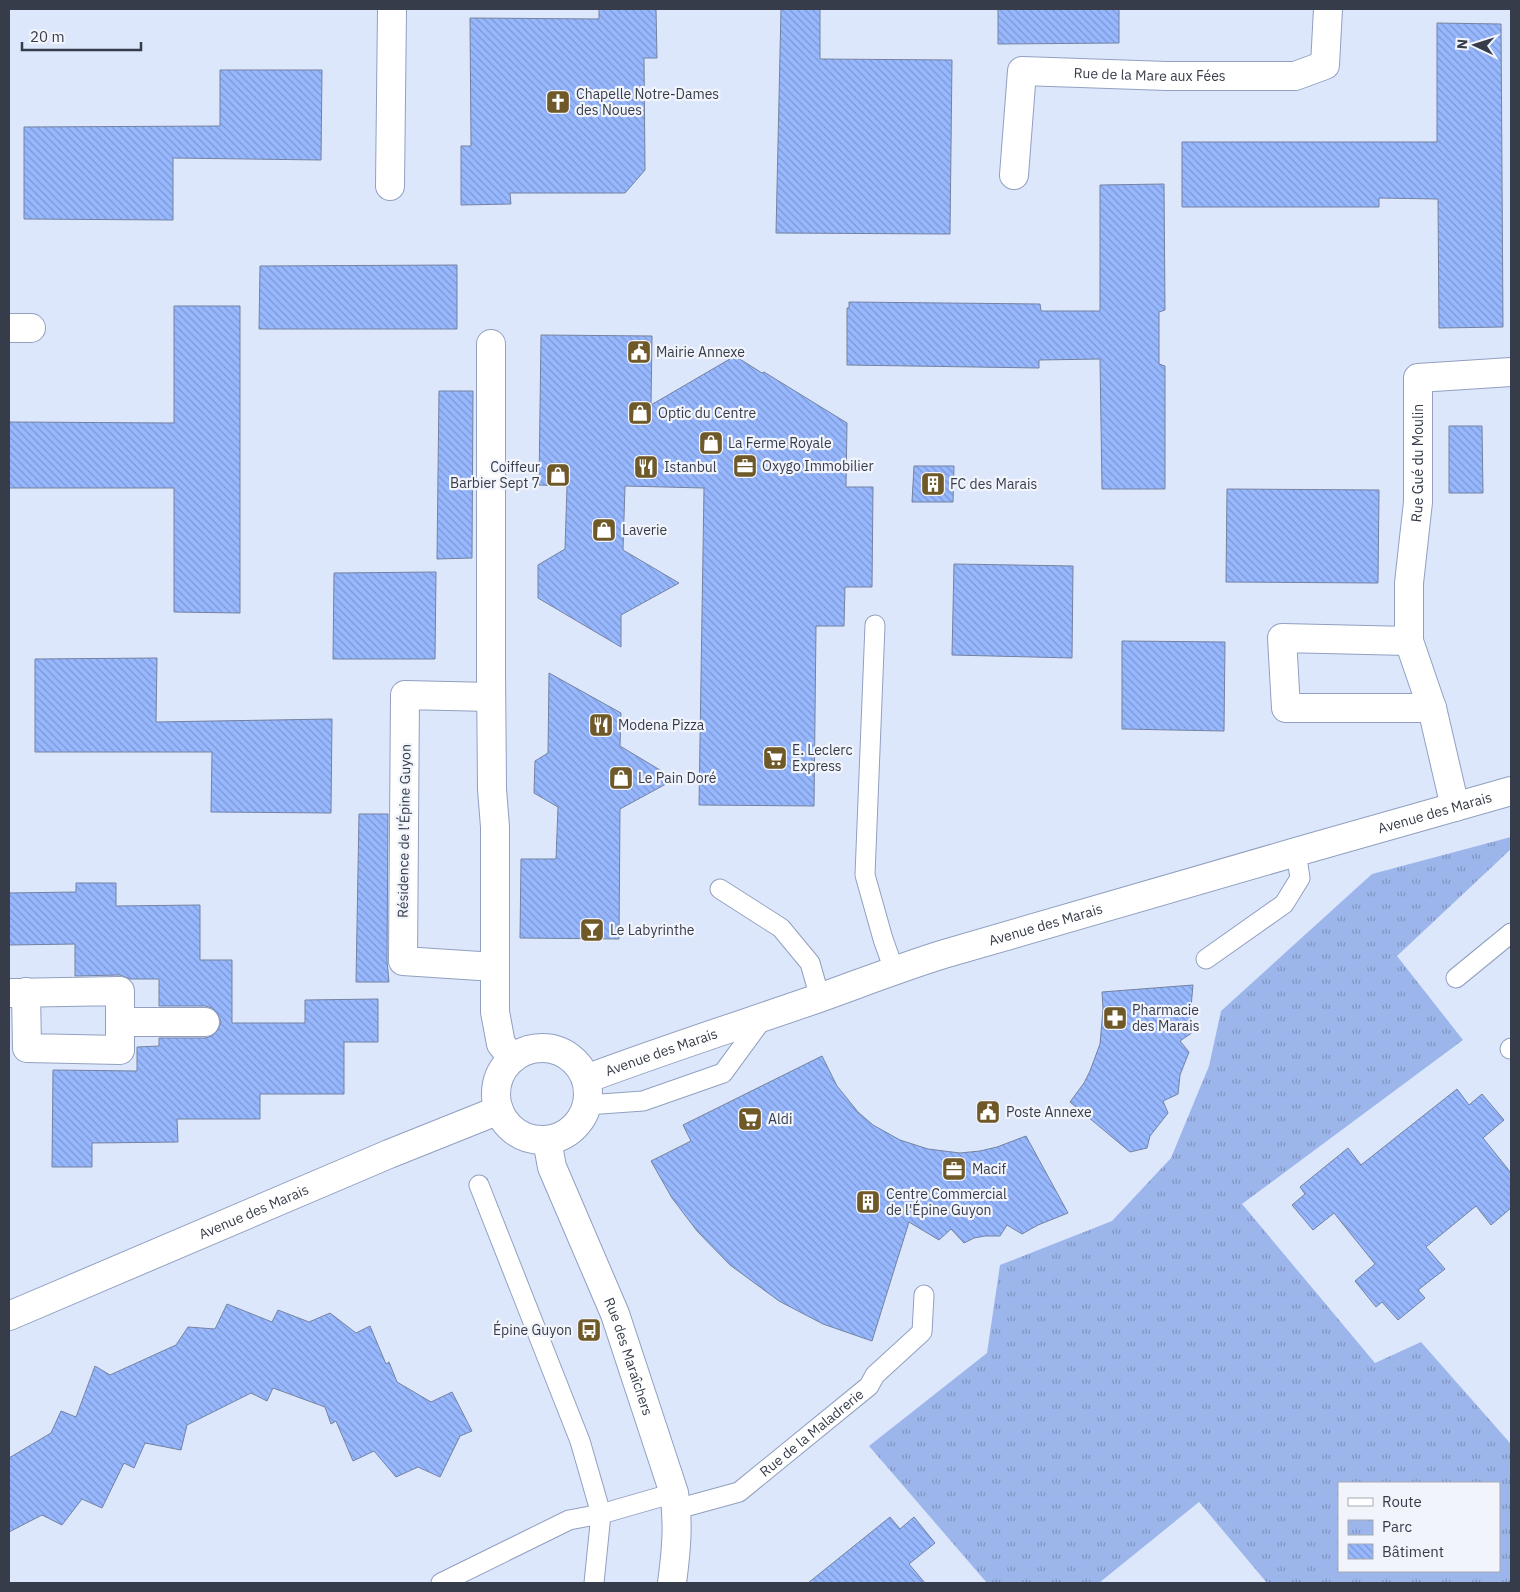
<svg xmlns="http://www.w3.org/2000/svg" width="1520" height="1592" font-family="'IBM Plex Sans',sans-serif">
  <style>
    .park { fill: url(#park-tufts); fill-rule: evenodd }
    .building { fill: url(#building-back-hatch); stroke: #7483a1 }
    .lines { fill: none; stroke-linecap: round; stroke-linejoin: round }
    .service-casing { stroke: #91a0c0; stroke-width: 21 }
    .minor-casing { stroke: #91a0c0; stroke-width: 30 }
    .tertiary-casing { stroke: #91a0c0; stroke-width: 30 }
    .service { stroke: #fff; stroke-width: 19 }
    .minor { stroke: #fff; stroke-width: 28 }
    .tertiary { stroke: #fff; stroke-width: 28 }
    .labels { text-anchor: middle; stroke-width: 4.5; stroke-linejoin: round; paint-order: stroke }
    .street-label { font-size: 14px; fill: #363c49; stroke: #f1f4fb }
    .poi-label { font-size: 14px; fill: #363c49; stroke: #f1f4fb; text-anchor: start }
  </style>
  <defs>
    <pattern id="park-tufts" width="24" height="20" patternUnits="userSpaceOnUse" patternTransform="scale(1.25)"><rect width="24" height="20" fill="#9cb5eb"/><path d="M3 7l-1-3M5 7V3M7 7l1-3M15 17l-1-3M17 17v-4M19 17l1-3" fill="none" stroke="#8094c0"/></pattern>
    <pattern id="building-back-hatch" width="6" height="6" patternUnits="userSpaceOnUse" patternTransform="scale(1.25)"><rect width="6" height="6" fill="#97b8ff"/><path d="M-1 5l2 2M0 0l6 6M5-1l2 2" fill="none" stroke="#7c97d0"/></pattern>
  </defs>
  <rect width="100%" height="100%" fill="#dde7fc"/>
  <path class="park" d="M 1511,837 L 1511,849 L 1397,956 L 1463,1040 L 1242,1204 L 1375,1363 L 1421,1342 L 1510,1443 L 1511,1442 L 1511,1583 L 1267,1583 L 1199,1502 L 1099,1583 L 987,1583 L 869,1446 L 987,1353 L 1000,1265 L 1112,1221 L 1171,1158 L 1209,1066 L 1221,1011 L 1372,874 ZM 1339,1483 L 1499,1483 L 1499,1571 L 1339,1571 Z"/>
  <path class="building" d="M 599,9 L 656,9 L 657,58 L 644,58 L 645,170 L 625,193 L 510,193 L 511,204 L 461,205 L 461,146 L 471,146 L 470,18 L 599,19 Z
    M 781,9 L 820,9 L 820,59 L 952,60 L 950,234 L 776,233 Z
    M 998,9 L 1119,9 L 1119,43 L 998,44 Z
    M 1437,23 L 1501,24 L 1503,327 L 1439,328 L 1438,199 L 1379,198 L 1379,207 L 1182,207 L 1182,142 L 1437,142 Z
    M 220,70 L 322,70 L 321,160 L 173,158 L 173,220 L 24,219 L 24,127 L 220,126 Z
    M 1164,184 L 1165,310 L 1159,312 L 1159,364 L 1165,366 L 1165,489 L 1102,489 L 1100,359 L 1039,360 L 1039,368 L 847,365 L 847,308 L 849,308 L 849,302 L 1040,304 L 1041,311 L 1100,311 L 1100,185 Z
    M 457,265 L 457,329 L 259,329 L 260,266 Z
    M 174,306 L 240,306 L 240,613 L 174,612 L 174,488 L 9,488 L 9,422 L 174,423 Z
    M 541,335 L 652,336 L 651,405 L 735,356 L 762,373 L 764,372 L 847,423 L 846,487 L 873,487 L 872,587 L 845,587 L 844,626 L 816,626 L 814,806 L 699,805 L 704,488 L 625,486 L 623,550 L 679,583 L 621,615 L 621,647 L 538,598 L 538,565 L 565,549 L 567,486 L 539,485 Z
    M 439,391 L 473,391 L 472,558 L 437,559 Z
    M 1449,426 L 1482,426 L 1483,493 L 1449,493 Z
    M 914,466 L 954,466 L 953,502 L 912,502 Z
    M 1227,489 L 1379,490 L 1378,583 L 1226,582 Z
    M 954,564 L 1073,566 L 1072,658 L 952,655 Z
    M 436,572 L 435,659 L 333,659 L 334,573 Z
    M 1122,641 L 1225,642 L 1224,731 L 1122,729 Z
    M 157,658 L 156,722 L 332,719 L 331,813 L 211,812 L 212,752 L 35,752 L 35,659 Z
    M 549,673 L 621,713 L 620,746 L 675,779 L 620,809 L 619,939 L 520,938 L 521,859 L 556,859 L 558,807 L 534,793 L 535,761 L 548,753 Z
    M 359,814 L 388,814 L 387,961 L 389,982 L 356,982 Z
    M 76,883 L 116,883 L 116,906 L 200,905 L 200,960 L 232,960 L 232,1023 L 305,1023 L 305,1000 L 378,999 L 378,1042 L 344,1042 L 344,1094 L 260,1094 L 260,1119 L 177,1119 L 178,1142 L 92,1143 L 92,1167 L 52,1167 L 53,1070 L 137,1071 L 137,1047 L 159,1046 L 159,1038 L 205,1038 L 212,1036 L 218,1030 L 221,1022 L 218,1014 L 212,1008 L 205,1006 L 159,1006 L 159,979 L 130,979 L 120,975 L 75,976 L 75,944 L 9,945 L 9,893 L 76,892 Z
    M 1193,985 L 1190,1018 L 1193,1032 L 1180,1041 L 1189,1052 L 1180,1075 L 1178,1094 L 1163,1101 L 1168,1113 L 1150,1136 L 1147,1148 L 1130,1152 L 1070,1102 L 1084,1083 L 1090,1071 L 1100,1044 L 1103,1009 L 1102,992 Z
    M 822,1056 L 837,1086 L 858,1112 L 873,1125 L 900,1140 L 928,1149 L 960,1153 L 980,1151 L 997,1147 L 1026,1136 L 1068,1213 L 1038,1225 L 1022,1234 L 1007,1225 L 1000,1236 L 985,1236 L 974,1238 L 964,1243 L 951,1229 L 939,1240 L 909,1222 L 872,1341 L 823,1324 L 779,1301 L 730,1265 L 697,1231 L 672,1198 L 651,1161 L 691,1141 L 683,1125 Z
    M 1457,1089 L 1469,1105 L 1482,1094 L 1504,1120 L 1483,1138 L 1511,1173 L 1511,1208 L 1491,1225 L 1476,1206 L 1426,1247 L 1445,1269 L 1418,1290 L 1425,1298 L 1398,1320 L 1382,1302 L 1376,1307 L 1355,1281 L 1375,1264 L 1334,1213 L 1313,1230 L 1292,1205 L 1305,1194 L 1300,1187 L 1348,1148 L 1361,1165 Z
    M 227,1304 L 272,1322 L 278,1310 L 309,1322 L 330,1313 L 356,1333 L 370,1326 L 386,1364 L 389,1362 L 397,1382 L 431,1402 L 452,1392 L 472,1431 L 460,1436 L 440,1477 L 418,1467 L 396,1477 L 374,1451 L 353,1461 L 336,1421 L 331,1424 L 325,1407 L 273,1388 L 267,1401 L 251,1393 L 187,1425 L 181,1450 L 145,1443 L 134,1468 L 124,1463 L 102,1508 L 82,1499 L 62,1525 L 42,1515 L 9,1532 L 9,1458 L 51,1433 L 61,1411 L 76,1417 L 95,1366 L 110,1375 L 176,1345 L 188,1327 L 215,1329 Z
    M 890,1517 L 900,1529 L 914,1517 L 935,1543 L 909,1564 L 925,1583 L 808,1583 Z"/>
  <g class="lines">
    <defs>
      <g id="service">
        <path d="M 875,625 L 865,875 L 883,939 L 894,970"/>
        <path d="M 720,889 L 781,928 L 810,963 L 820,998"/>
        <path d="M 1206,959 L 1284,904 L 1300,878 L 1296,852"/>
        <path d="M 1456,978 L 1511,933"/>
        <path d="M 1510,1049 L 1511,1048"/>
        <path d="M 587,1105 L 643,1101 L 723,1073 L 764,1017"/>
        <path d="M 479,1185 L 580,1441 L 601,1514 L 594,1583"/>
        <path id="s1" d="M 677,1509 L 739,1492 L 869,1386 L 875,1375 L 922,1332 L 924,1295"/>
        <path d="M 441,1583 L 569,1520 L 601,1514 L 674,1493"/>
      </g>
      <g id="minor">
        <path id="s2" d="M 1014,175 L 1022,71 L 1167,76 L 1295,76 L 1325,65 L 1328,9"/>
        <path d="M 390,186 L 392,9"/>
        <path d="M 9,328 L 31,328"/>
        <path d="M 491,344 L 491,672 L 492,789 L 495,827 L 495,1012 L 501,1044 L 513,1058"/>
        <path d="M 1409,641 L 1282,638 L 1286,708 L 1432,708"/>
        <path d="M 491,697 L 405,695 L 403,961 L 495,967"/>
        <path id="s3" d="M 1455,807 L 1432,708 L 1409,641 L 1409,583 L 1418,502 L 1418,378 L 1511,372"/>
        <path d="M 9,993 L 120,991 L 120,1050 L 27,1048 L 26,992"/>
        <path d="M 120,1022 L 205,1022"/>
        <path id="s4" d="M 547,1140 L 552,1167 L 615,1314 L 674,1493 C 679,1523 676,1553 672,1583"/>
      </g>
      <g id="tertiary">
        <circle cx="542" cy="1094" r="46"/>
        <path id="s5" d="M 586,1079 C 663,1050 741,1025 819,998 C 861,983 902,967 944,954 L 1296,852 L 1511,791"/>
        <path id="s6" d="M 9,1316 L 389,1154 L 499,1110"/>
      </g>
    </defs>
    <use href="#service" class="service-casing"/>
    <use href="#minor" class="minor-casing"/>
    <use href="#tertiary" class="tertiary-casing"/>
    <use href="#service" class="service"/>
    <use href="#minor" class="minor"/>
    <use href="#tertiary" class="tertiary"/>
  </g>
  <defs>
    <symbol id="church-square" viewBox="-11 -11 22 22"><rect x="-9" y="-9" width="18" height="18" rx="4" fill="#6f5929" stroke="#f1f4fb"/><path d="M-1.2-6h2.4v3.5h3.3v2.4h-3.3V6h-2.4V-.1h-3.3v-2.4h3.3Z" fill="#fff"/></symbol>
    <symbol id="civic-square" viewBox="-11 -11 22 22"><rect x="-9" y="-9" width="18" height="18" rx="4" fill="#6f5929" stroke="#f1f4fb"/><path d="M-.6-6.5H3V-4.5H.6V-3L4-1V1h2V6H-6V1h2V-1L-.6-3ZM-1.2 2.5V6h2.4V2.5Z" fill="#fff"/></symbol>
    <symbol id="shop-square" viewBox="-11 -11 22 22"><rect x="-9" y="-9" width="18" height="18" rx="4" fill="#6f5929" stroke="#f1f4fb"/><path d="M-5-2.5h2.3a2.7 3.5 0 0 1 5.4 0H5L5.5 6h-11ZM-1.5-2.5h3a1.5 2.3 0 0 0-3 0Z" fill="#fff"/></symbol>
    <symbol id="office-square" viewBox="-11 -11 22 22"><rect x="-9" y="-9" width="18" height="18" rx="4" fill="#6f5929" stroke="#f1f4fb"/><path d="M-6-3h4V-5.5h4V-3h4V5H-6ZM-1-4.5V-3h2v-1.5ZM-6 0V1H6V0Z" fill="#fff"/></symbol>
    <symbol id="restaurant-square" viewBox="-11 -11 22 22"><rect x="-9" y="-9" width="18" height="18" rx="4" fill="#6f5929" stroke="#f1f4fb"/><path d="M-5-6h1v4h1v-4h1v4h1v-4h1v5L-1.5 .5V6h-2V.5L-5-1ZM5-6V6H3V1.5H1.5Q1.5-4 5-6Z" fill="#fff"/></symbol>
    <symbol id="building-square" viewBox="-11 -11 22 22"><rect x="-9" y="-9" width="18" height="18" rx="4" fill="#6f5929" stroke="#f1f4fb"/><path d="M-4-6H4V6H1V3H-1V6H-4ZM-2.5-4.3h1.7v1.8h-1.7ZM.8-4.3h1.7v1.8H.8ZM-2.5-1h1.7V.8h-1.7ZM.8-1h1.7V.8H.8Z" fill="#fff"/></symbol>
    <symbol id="supermarket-square" viewBox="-11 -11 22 22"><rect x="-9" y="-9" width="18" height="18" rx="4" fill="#6f5929" stroke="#f1f4fb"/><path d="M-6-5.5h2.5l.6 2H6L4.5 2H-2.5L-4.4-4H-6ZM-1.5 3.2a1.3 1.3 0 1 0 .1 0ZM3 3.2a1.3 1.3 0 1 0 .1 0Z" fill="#fff"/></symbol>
    <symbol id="bar-square" viewBox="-11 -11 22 22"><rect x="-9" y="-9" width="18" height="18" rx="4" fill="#6f5929" stroke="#f1f4fb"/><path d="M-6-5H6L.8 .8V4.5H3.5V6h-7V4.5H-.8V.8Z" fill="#fff"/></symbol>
    <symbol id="pharmacy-square" viewBox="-11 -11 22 22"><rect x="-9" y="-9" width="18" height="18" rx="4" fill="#6f5929" stroke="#f1f4fb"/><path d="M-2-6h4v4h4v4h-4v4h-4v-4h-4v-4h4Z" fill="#fff"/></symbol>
    <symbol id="bus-square" viewBox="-11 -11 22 22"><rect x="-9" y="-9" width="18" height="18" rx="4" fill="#6f5929" stroke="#f1f4fb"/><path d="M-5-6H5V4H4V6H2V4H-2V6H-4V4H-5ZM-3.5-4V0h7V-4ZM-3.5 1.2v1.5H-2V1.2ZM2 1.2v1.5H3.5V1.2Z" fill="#fff"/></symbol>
  </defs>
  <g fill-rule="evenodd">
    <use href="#church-square" x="544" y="88" width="28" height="28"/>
    <use href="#civic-square" x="625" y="338" width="28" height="28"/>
    <use href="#shop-square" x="626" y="399" width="28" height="28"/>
    <use href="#shop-square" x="697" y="429" width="28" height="28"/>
    <use href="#office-square" x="731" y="452" width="28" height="28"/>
    <use href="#restaurant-square" x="632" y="453" width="28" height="28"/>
    <use href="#shop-square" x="544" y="461" width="28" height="28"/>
    <use href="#building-square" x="919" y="470" width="28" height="28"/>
    <use href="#shop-square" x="590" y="516" width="28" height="28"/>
    <use href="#restaurant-square" x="587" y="711" width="28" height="28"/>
    <use href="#supermarket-square" x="761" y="744" width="28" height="28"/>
    <use href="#shop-square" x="607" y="764" width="28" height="28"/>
    <use href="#bar-square" x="578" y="916" width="28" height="28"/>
    <use href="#pharmacy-square" x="1101" y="1004" width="28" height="28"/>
    <use href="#civic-square" x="974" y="1098" width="28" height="28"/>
    <use href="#supermarket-square" x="736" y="1105" width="28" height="28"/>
    <use href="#office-square" x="940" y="1155" width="28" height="28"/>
    <use href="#building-square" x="854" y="1188" width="28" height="28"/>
    <use href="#bus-square" x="575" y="1316" width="28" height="28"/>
  </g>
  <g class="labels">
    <g class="street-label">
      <text dy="5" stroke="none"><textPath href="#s2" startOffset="232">Rue de la Mare aux Fées</textPath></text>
      <text dy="5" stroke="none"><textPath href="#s3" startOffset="351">Rue Gué du Moulin</textPath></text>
      <text dy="5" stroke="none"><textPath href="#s5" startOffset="890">Avenue des Marais</textPath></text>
      <text transform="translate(404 831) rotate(-89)" y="5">Résidence de l'Épine Guyon</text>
      <text dy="5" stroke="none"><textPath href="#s5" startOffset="485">Avenue des Marais</textPath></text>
      <text dy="5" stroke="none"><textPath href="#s5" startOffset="80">Avenue des Marais</textPath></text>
      <text dy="5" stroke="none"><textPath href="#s6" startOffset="266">Avenue des Marais</textPath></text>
      <text dy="5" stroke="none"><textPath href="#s4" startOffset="232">Rue des Maraîchers</textPath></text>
      <text dy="5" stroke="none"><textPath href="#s1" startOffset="158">Rue de la Maladrerie</textPath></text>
    </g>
    <g class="poi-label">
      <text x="576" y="99">Chapelle Notre-Dames<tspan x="576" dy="16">des Noues</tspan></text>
      <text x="656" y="357">Mairie Annexe</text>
      <text x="658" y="418">Optic du Centre</text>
      <text x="728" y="448">La Ferme Royale</text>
      <text x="762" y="471">Oxygo Immobilier</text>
      <text x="540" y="472" text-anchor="end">Coiffeur<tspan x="540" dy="16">Barbier Sept 7</tspan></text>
      <text x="664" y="472">Istanbul</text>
      <text x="950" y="489">FC des Marais</text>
      <text x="622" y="535">Laverie</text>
      <text x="618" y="730">Modena Pizza</text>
      <text x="792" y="755">E. Leclerc<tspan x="792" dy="16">Express</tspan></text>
      <text x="638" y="783">Le Pain Doré</text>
      <text x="610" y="935">Le Labyrinthe</text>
      <text x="1132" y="1015">Pharmacie<tspan x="1132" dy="16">des Marais</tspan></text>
      <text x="1006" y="1117">Poste Annexe</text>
      <text x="768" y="1124">Aldi</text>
      <text x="972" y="1174">Macif</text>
      <text x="886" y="1199">Centre Commercial<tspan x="886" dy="16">de l'Épine Guyon</tspan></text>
      <text x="572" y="1335" text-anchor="end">Épine Guyon</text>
    </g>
  </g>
  <rect width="1520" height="1592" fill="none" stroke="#363c49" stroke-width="20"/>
  <rect x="1338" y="1482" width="162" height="90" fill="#f1f4fb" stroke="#a6aab4"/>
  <rect x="1348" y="1498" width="25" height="8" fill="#ffffff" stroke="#a6aab4"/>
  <text x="1382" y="1507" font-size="15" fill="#363c49">Route</text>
  <rect x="1348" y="1520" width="25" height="15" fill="url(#park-tufts)" stroke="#a6aab4"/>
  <text x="1382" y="1532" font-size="15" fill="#363c49">Parc</text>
  <rect x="1348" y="1544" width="25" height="15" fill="url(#building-back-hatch)" stroke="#a6aab4"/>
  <text x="1382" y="1557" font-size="15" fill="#363c49">Bâtiment</text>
  <g transform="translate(1475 45) rotate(274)" stroke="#f1f4fb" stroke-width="4" paint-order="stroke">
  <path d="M0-4L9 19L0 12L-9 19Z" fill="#363c49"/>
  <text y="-8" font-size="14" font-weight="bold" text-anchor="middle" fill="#363c49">N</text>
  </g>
  <path d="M22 42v8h119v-8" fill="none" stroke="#363c49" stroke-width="2.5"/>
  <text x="30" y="42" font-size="15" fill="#363c49" stroke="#f1f4fb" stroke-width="4" paint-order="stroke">20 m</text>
</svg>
